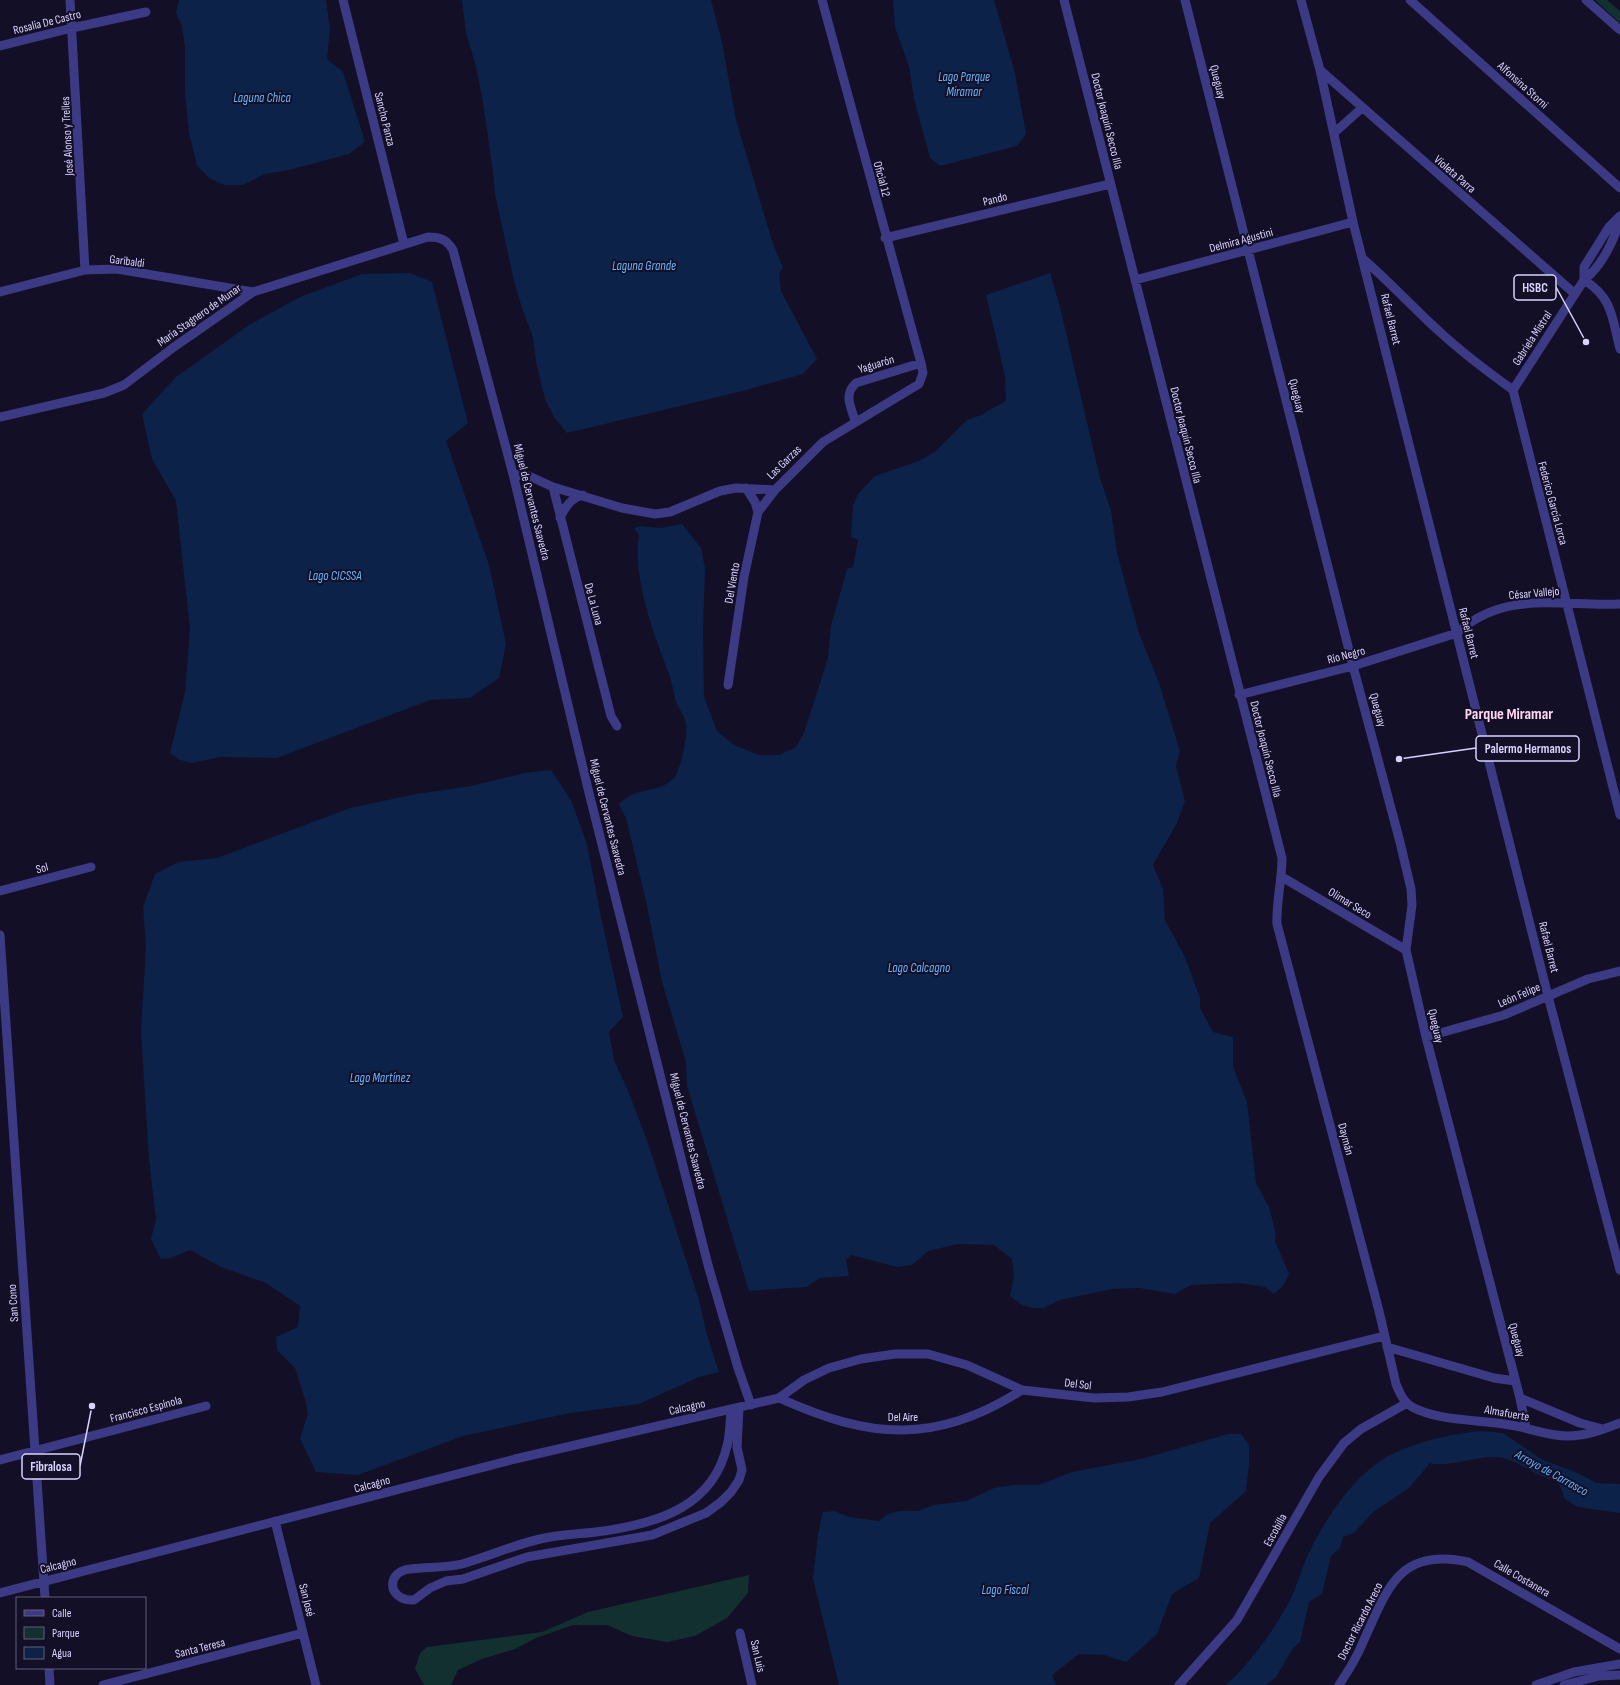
<svg xmlns="http://www.w3.org/2000/svg" width="1620" height="1685" font-family="'Sofia Sans Condensed',sans-serif">
  <style>
    .green { fill: #12302f }
    .water { fill: #0c2248 }
    .lines { fill: none; stroke-linecap: round; stroke-linejoin: round }
    .street { stroke: #3d3a85; stroke-width: 9 }
    .labels { text-anchor: middle; stroke-width: 4; stroke-linejoin: round; paint-order: stroke }
    .street-label { font-size: 12px; fill: #d9d4ff; stroke: #130f26 }
    .water-label { font-size: 13px; font-style: italic; fill: #62b6ff; stroke: #130f26 }
    .district-label { font-size: 16px; font-weight: bold; fill: #ffd6f0; stroke: #130f26 }
    .leader { fill: none; stroke: #d9d4ff; stroke-width: 1.5 }
    .callout-dot { fill: #d9d4ff; stroke: #130f26; stroke-width: 1.5 }
    .callout { fill: #130f26; stroke: #d9d4ff; stroke-width: 1.5 }
    .callout-label { font-size: 13px; text-anchor: middle; font-weight: bold; fill: #d9d4ff }
  </style>
  <rect width="100%" height="100%" fill="#130f26"/>
  <path class="green" d="M 1595,0 L 1607,0 L 1620,11 L 1620,23 Z
    M 749,1575 L 748,1593 L 727,1618 L 695,1636 L 667,1642 L 632,1636 L 607,1625 L 573,1625 L 536,1638 L 515,1649 L 482,1659 L 458,1670 L 451,1685 L 424,1685 L 415,1669 L 420,1653 L 427,1647 L 542,1632 L 588,1612 Z"/>
  <path class="water" d="M 179,0 L 326,0 L 330,29 L 327,59 L 343,72 L 365,142 L 349,154 L 289,170 L 265,174 L 243,185 L 224,185 L 209,178 L 197,165 L 189,133 L 185,94 L 185,48 L 182,26 L 176,13 Z
    M 462,0 L 711,0 L 722,42 L 736,120 L 772,241 L 783,268 L 779,273 L 781,291 L 817,359 L 803,374 L 743,391 L 567,433 L 554,417 L 545,399 L 536,362 L 533,337 L 522,308 L 514,281 L 495,194 L 493,172 L 483,103 L 476,66 L 466,33 Z
    M 893,0 L 994,0 L 1015,73 L 1026,134 L 1017,146 L 940,166 L 930,158 L 914,99 L 909,66 L 895,27 Z
    M 410,273 L 432,282 L 468,423 L 446,441 L 489,565 L 506,644 L 499,678 L 470,698 L 430,700 L 277,758 L 220,757 L 192,763 L 180,760 L 170,753 L 185,692 L 190,629 L 176,501 L 152,459 L 142,414 L 176,377 L 249,325 L 300,297 L 362,274 Z
    M 1050,273 L 1060,307 L 1100,478 L 1111,510 L 1117,553 L 1139,633 L 1159,683 L 1180,751 L 1176,766 L 1185,801 L 1177,823 L 1153,865 L 1163,889 L 1165,920 L 1185,957 L 1200,998 L 1200,1008 L 1213,1032 L 1233,1037 L 1233,1067 L 1247,1102 L 1256,1183 L 1269,1207 L 1276,1234 L 1275,1241 L 1289,1274 L 1283,1286 L 1274,1294 L 1265,1287 L 1240,1283 L 1191,1285 L 1175,1294 L 1139,1288 L 1112,1289 L 1060,1300 L 1044,1308 L 1033,1308 L 1022,1305 L 1010,1296 L 1014,1276 L 1012,1259 L 994,1245 L 958,1244 L 928,1251 L 912,1265 L 897,1267 L 851,1255 L 846,1260 L 849,1276 L 820,1278 L 806,1287 L 749,1291 L 687,1086 L 686,1062 L 662,982 L 646,901 L 626,818 L 619,804 C 623,801 627,797 631,795 C 645,789 662,790 673,779 C 681,770 688,736 686,724 C 685,716 679,709 676,702 C 673,691 672,680 667,669 C 653,632 632,575 639,535 L 634,528 L 640,526 L 660,528 L 682,524 L 701,548 L 705,568 L 703,630 L 704,697 L 717,731 L 734,745 L 759,755 L 779,755 L 795,748 L 804,733 L 828,658 L 831,626 L 847,569 L 853,567 L 858,540 L 851,537 L 853,505 L 858,494 L 875,476 L 919,461 L 936,451 L 967,420 L 981,415 L 1006,401 L 1005,376 L 986,295 Z
    M 551,770 L 571,800 L 587,844 L 600,912 L 623,1017 L 609,1032 L 614,1060 L 629,1093 L 649,1146 L 699,1300 L 707,1335 L 719,1372 L 699,1377 L 639,1404 L 570,1413 L 463,1436 L 358,1475 L 316,1472 L 300,1438 L 308,1414 L 305,1399 L 295,1368 L 277,1350 L 276,1337 L 298,1327 L 300,1306 L 266,1283 L 221,1267 L 190,1250 L 171,1258 L 161,1259 L 151,1239 L 156,1219 L 149,1160 L 141,1031 L 146,946 L 143,907 L 155,874 L 178,862 L 217,858 L 350,808 L 416,794 L 471,786 L 525,773 Z
    M 1480,1431 L 1503,1433 L 1541,1459 L 1580,1474 L 1596,1483 L 1620,1484 L 1620,1513 L 1577,1507 L 1564,1498 L 1561,1488 L 1556,1480 C 1533,1477 1519,1459 1496,1457 C 1476,1456 1446,1468 1430,1463 L 1409,1488 L 1373,1512 L 1354,1533 L 1343,1537 L 1340,1548 L 1331,1556 L 1322,1594 L 1309,1602 L 1300,1642 L 1293,1648 L 1276,1677 L 1266,1685 L 1226,1685 C 1252,1661 1275,1629 1291,1598 C 1296,1587 1300,1575 1304,1564 C 1320,1526 1351,1477 1387,1457 C 1416,1441 1448,1435 1480,1431 Z
    M 1228,1434 L 1241,1434 L 1249,1445 L 1249,1464 L 1246,1491 L 1210,1523 L 1199,1578 L 1172,1594 L 1157,1634 L 1126,1662 L 1104,1655 L 1079,1654 L 1052,1675 L 1056,1685 L 839,1685 L 813,1579 L 818,1534 L 823,1512 L 835,1511 L 849,1517 L 879,1521 L 888,1514 L 899,1511 L 918,1511 L 933,1505 L 967,1501 L 994,1488 L 1013,1485 L 1038,1485 L 1072,1472 L 1141,1459 Z"/>
  <g class="lines">
    <path class="street" d="M 70,0 L 85,270
      M 343,0 L 404,244
      M 1064,0 L 1282,858 C 1282,881 1276,902 1277,924 L 1379,1311 L 1396,1384 C 1400,1394 1404,1403 1414,1408 C 1443,1422 1479,1419 1510,1425 C 1530,1428 1547,1436 1567,1436 C 1586,1436 1602,1430 1620,1423
      M 1185,0 L 1353,666 L 1400,842 L 1411,889 L 1412,905 L 1406,950 L 1426,1037 L 1520,1398 L 1526,1428
      M 1301,0 L 1320,70 L 1353,222 L 1548,996 L 1620,1270
      M 1410,0 L 1620,188
      M 1586,0 L 1620,30
      M 0,46 L 72,28 L 146,12
      M 1320,70 L 1575,294
      M 1334,133 L 1362,108
      M 885,238 L 1110,184
      M 1363,259 C 1390,282 1414,309 1441,333 C 1464,354 1488,372 1513,390 L 1620,815
      M 1135,280 L 1353,222
      M 1584,280 C 1613,298 1612,318 1620,349
      M 1584,280 L 1584,267 L 1609,227 L 1620,216
      M 0,292 L 85,270 L 117,269 L 253,292
      M 1513,390 L 1584,280 C 1602,266 1615,239 1620,218
      M 0,417 L 104,393 L 124,385 L 174,347 L 253,292 L 428,237 C 441,237 447,240 453,250 L 513,474 L 589,793 L 708,1265 L 738,1368 L 751,1405
      M 855,421 C 851,406 843,395 856,383 L 921,363
      M 513,474 L 529,476 L 553,487 L 622,508 L 655,514 L 670,512 L 720,491 L 736,488 L 775,490 L 823,442 L 919,384 L 923,373 L 921,363 L 822,0
      M 553,487 L 611,716 L 617,726
      M 758,512 L 775,490
      M 560,518 C 565,507 571,498 583,495
      M 728,685 L 744,577 L 758,512 L 755,502 L 746,488
      M 1239,695 L 1353,666 L 1457,633 C 1505,589 1562,607 1620,604
      M 1282,877 L 1406,950
      M 0,891 L 91,867
      M 0,935 L 45,1598
      M 1426,1037 L 1504,1015 L 1588,979 L 1620,971
      M 1387,1347 L 1494,1378 L 1515,1381
      M 779,1398 C 870,1439 936,1445 1022,1390
      M 1520,1398 L 1580,1423 L 1603,1429
      M 731,1410 C 730,1421 730,1435 727,1446 C 713,1506 659,1523 604,1531 C 583,1534 561,1534 540,1539 C 514,1545 489,1556 462,1564 C 446,1568 428,1567 411,1569 C 386,1570 386,1601 414,1600 L 430,1588 L 446,1581 L 463,1579 L 527,1557 L 652,1535 L 706,1513 L 721,1502 L 731,1492 L 739,1480 L 742,1470 L 737,1447 L 739,1408
      M 0,1460 L 206,1406
      M 275,1521 L 316,1685
      M 0,1593 L 515,1459 L 779,1398 L 804,1380 L 829,1368 L 861,1359 L 895,1354 L 928,1354 L 967,1365 L 1022,1390 L 1094,1398 L 1128,1397 L 1162,1392 L 1384,1336
      M 740,1633 L 752,1685
      M 49,1668 L 50,1685
      M 103,1685 L 303,1633
      M 1179,1685 L 1237,1620 L 1319,1477 L 1344,1443 L 1361,1429 L 1407,1403
      M 1339,1685 C 1348,1671 1357,1658 1363,1642 C 1387,1590 1398,1547 1468,1562 L 1620,1649
      M 1536,1685 L 1574,1672 L 1620,1664
      M 1564,1685 L 1599,1676 L 1620,1675"/>
  </g>
  <g class="labels">
    <g class="street-label">
      <text transform="translate(47 22) rotate(-14)" y="4">Rosalía De Castro</text>
      <text transform="translate(1218 82) rotate(76)" y="4">Queguay</text>
      <text transform="translate(1523 85) rotate(42)" y="4">Alfonsina Storni</text>
      <text transform="translate(385 119) rotate(76)" y="4">Sancho Panza</text>
      <text transform="translate(1107 121) rotate(76)" y="4">Doctor Joaquín Secco Illa</text>
      <text transform="translate(67 136) rotate(-93)" y="4">José Alonso y Trelles</text>
      <text transform="translate(1455 174) rotate(41)" y="4">Violeta Parra</text>
      <text transform="translate(882 179) rotate(75)" y="4">Oficial 12</text>
      <text transform="translate(995 199) rotate(-14)" y="4">Pando</text>
      <text transform="translate(1241 240) rotate(-15)" y="4">Delmira Agustini</text>
      <text transform="translate(127 261) rotate(7)" y="4">Garibaldi</text>
      <text transform="translate(199 315) rotate(-35)" y="4">María Stagnero de Munar</text>
      <text transform="translate(1391 319) rotate(76)" y="4">Rafael Barret</text>
      <text transform="translate(1532 338) rotate(-57)" y="4">Gabriela Mistral</text>
      <text transform="translate(876 364) rotate(-17)" y="4">Yaguarón</text>
      <text transform="translate(1297 396) rotate(76)" y="4">Queguay</text>
      <text transform="translate(1186 435) rotate(76)" y="4">Doctor Joaquín Secco Illa</text>
      <text transform="translate(784 462) rotate(-44)" y="4">Las Garzas</text>
      <text transform="translate(532 502) rotate(76)" y="4">Miguel de Cervantes Saavedra</text>
      <text transform="translate(1553 503) rotate(75)" y="4">Federico García Lorca</text>
      <text transform="translate(732 583) rotate(-80)" y="4">Del Viento</text>
      <text transform="translate(1534 593) rotate(-5)" y="4">César Vallejo</text>
      <text transform="translate(594 604) rotate(75)" y="4">De La Luna</text>
      <text transform="translate(1469 633) rotate(76)" y="4">Rafael Barret</text>
      <text transform="translate(1346 655) rotate(-15)" y="4">Río Negro</text>
      <text transform="translate(1378 710) rotate(75)" y="4">Queguay</text>
      <text transform="translate(1266 749) rotate(76)" y="4">Doctor Joaquín Secco Illa</text>
      <text transform="translate(608 817) rotate(76)" y="4">Miguel de Cervantes Saavedra</text>
      <text transform="translate(42 868) rotate(-15)" y="4">Sol</text>
      <text transform="translate(1350 903) rotate(31)" y="4">Olimar Seco</text>
      <text transform="translate(1549 947) rotate(76)" y="4">Rafael Barret</text>
      <text transform="translate(1519 995) rotate(-23)" y="4">León Felipe</text>
      <text transform="translate(1436 1026) rotate(77)" y="4">Queguay</text>
      <text transform="translate(688 1131) rotate(76)" y="4">Miguel de Cervantes Saavedra</text>
      <text transform="translate(1346 1139) rotate(75)" y="4">Daymán</text>
      <text transform="translate(13 1303) rotate(-94)" y="4">San Cono</text>
      <text transform="translate(1517 1340) rotate(75)" y="4">Queguay</text>
      <text transform="translate(1078 1384) rotate(7)" y="4">Del Sol</text>
      <text transform="translate(687 1407) rotate(-13)" y="4">Calcagno</text>
      <text transform="translate(146 1409) rotate(-15)" y="4">Francisco Espínola</text>
      <text transform="translate(1507 1413) rotate(10)" y="4">Almafuerte</text>
      <text x="903" y="1421">Del Aire</text>
      <text transform="translate(372 1484) rotate(-15)" y="4">Calcagno</text>
      <text transform="translate(1275 1530) rotate(-61)" y="4">Escobilla</text>
      <text transform="translate(58 1565) rotate(-14)" y="4">Calcagno</text>
      <text transform="translate(1522 1578) rotate(30)" y="4">Calle Costanera</text>
      <text transform="translate(307 1600) rotate(76)" y="4">San José</text>
      <text transform="translate(1360 1621) rotate(-63)" y="4">Doctor Ricardo Areco</text>
      <text transform="translate(200 1648) rotate(-14)" y="4">Santa Teresa</text>
      <text transform="translate(758 1656) rotate(77)" y="4">San Luis</text>
    </g>
    <g class="water-label">
      <text x="964" y="81">Lago Parque<tspan x="964" dy="15">Miramar</tspan></text>
      <text x="262" y="102">Laguna Chica</text>
      <text x="644" y="270">Laguna Grande</text>
      <text x="335" y="580">Lago CICSSA</text>
      <text x="919" y="972">Lago Calcagno</text>
      <text x="380" y="1082">Lago Martínez</text>
      <text transform="translate(1552 1472) rotate(29)" y="5">Arroyo de Carrasco</text>
      <text x="1005" y="1594">Lago Fiscal</text>
    </g>
    <g class="district-label">
      <text x="1509" y="719">Parque Miramar</text>
    </g>
  </g>
  <path class="leader" d="M1586 342L1556 287M1399 759L1476 748M92 1406L80 1466"/>
  <g class="callout-dot">
    <circle cx="1586" cy="342" r="4"/>
    <circle cx="1399" cy="759" r="4"/>
    <circle cx="92" cy="1406" r="4"/>
  </g>
  <g class="callout">
    <rect x="1514" y="275" width="42" height="25" rx="4"/>
    <rect x="1476" y="736" width="103" height="25" rx="4"/>
    <rect x="22" y="1454" width="58" height="25" rx="4"/>
  </g>
  <g class="callout-label">
    <text x="1535" y="292">HSBC</text>
    <text x="1528" y="753">Palermo Hermanos</text>
    <text x="51" y="1471">Fibralosa</text>
  </g>
  <rect x="16" y="1597" width="130" height="72" fill="#130f26" stroke="#625e7d"/>
  <rect x="24" y="1610" width="20" height="6" fill="#3d3a85" stroke="#625e7d"/>
  <text x="52" y="1617" font-size="12" fill="#d9d4ff">Calle</text>
  <rect x="24" y="1627" width="20" height="12" fill="#12302f" stroke="#625e7d"/>
  <text x="52" y="1637" font-size="12" fill="#d9d4ff">Parque</text>
  <rect x="24" y="1647" width="20" height="12" fill="#0c2248" stroke="#625e7d"/>
  <text x="52" y="1657" font-size="12" fill="#d9d4ff">Agua</text>
</svg>
